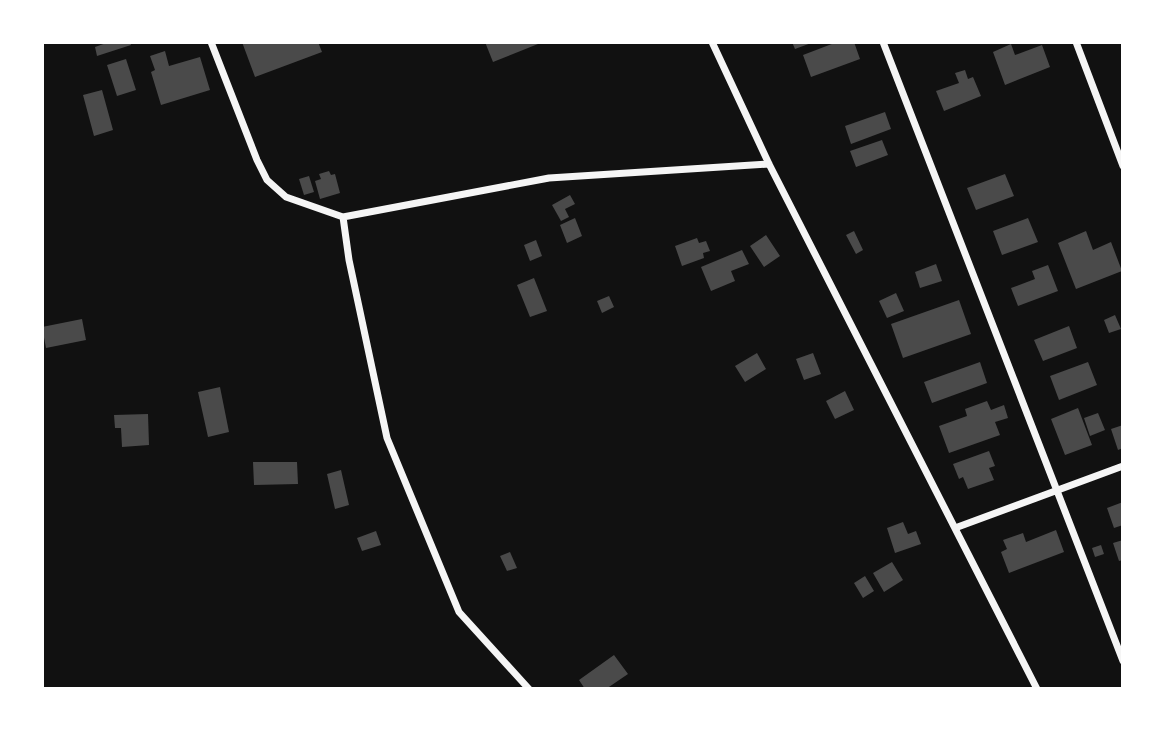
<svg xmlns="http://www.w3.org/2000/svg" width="1165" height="731" font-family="Lato,sans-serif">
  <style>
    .building { fill: #4a4a4a }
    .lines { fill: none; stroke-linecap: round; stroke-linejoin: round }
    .minor { stroke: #f5f5f5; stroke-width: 7 }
  </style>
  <rect width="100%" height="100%" fill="#111"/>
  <path class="building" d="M 109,42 L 130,42 L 131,45 L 97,56 L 95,47 Z
    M 242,42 L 318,42 L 322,52 L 255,77 Z
    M 485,42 L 543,42 L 493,62 Z
    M 792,42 L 814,42 L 795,49 Z
    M 837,42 L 854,42 L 860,59 L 811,77 L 803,55 Z
    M 1011,44 L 1015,55 L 1042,45 L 1050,67 L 1005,85 L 993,52 Z
    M 165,51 L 169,66 L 200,57 L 210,90 L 161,105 L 151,72 L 155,70 L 150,56 Z
    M 126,59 L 136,90 L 117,96 L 107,65 Z
    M 965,70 L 968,79 L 973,77 L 981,96 L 944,111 L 936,91 L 959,83 L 955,73 Z
    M 102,90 L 113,130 L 94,136 L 83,95 Z
    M 885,112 L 891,129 L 851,144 L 845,126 Z
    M 882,140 L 888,155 L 856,167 L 850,151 Z
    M 329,171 L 331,175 L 335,174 L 340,193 L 320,199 L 315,181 L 321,179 L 319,174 Z
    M 1005,174 L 1014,196 L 976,210 L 967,188 Z
    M 309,176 L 314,192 L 304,195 L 299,179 Z
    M 570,195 L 575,204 L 565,209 L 569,217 L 561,221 L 552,205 Z
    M 575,218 L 582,236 L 567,243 L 560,225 Z
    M 1028,218 L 1038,242 L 1002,255 L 993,231 Z
    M 854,231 L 863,250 L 856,254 L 846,235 Z
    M 1086,231 L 1093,250 L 1111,242 L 1122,271 L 1076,289 L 1058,243 Z
    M 766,235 L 780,256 L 764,267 L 750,246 Z
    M 697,238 L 699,243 L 706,241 L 710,251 L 703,253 L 704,258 L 682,266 L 675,246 Z
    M 536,240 L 542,256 L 530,261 L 524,245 Z
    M 742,250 L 749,264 L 731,271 L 735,281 L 711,291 L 701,267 Z
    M 936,264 L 942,281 L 920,288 L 915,272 Z
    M 1048,265 L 1058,291 L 1018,306 L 1011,288 L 1035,279 L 1032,271 Z
    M 534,278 L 547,311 L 530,317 L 517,285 Z
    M 896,293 L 904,311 L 887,318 L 879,301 Z
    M 609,296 L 614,307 L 602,313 L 597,301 Z
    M 959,300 L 971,334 L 903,358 L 891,324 Z
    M 1115,315 L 1121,329 L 1109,333 L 1104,320 Z
    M 82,319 L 86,340 L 46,348 L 42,327 Z
    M 1069,326 L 1077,348 L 1043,361 L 1034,340 Z
    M 757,353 L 766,369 L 745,382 L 735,366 Z
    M 813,353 L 821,374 L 804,380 L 796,359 Z
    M 980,362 L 987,383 L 932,403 L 924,382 Z
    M 1088,362 L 1097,385 L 1059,400 L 1050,376 Z
    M 220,387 L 229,432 L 208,437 L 198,392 Z
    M 845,391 L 854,410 L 835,419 L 826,401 Z
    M 987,401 L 991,410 L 1004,405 L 1008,418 L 995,422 L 1000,435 L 949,453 L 939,426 L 967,416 L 965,409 Z
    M 1078,408 L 1092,445 L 1065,455 L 1051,419 Z
    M 1098,413 L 1105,430 L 1090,436 L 1084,418 Z
    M 148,414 L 149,445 L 122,447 L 121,428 L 115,428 L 114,415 Z
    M 1123,425 L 1123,448 L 1118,450 L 1111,429 Z
    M 989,451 L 995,466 L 989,468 L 994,480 L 968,489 L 963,477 L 959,479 L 953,464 Z
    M 253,462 L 297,462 L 298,484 L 254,485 Z
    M 341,470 L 349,505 L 335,509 L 327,474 Z
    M 1123,502 L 1123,525 L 1114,528 L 1107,508 Z
    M 903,522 L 908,534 L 916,531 L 921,544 L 895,553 L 887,528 Z
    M 1056,530 L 1064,552 L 1009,573 L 1001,552 L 1007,549 L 1003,540 L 1023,533 L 1026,542 Z
    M 376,531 L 381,545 L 362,551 L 357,538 Z
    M 1123,540 L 1123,560 L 1119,561 L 1113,543 Z
    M 1101,545 L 1104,554 L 1095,557 L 1092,548 Z
    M 510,552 L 517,568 L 507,571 L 500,556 Z
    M 892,562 L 903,580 L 884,592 L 873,573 Z
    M 865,576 L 874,591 L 863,598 L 854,583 Z
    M 614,655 L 628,674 L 606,689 L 585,689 L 579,680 Z"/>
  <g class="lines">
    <path class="minor" d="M 211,42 L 257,160 L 267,180 L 286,197 L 343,217 L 549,178 L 769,164
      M 712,42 L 769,164 L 1037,689
      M 883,42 L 1123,661
      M 1076,42 L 1123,166
      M 343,217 L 349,260 L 387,438 L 459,612 L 529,689
      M 955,528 L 1123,466"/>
  </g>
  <rect width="1165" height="731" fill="none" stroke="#ffffff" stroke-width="88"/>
</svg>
